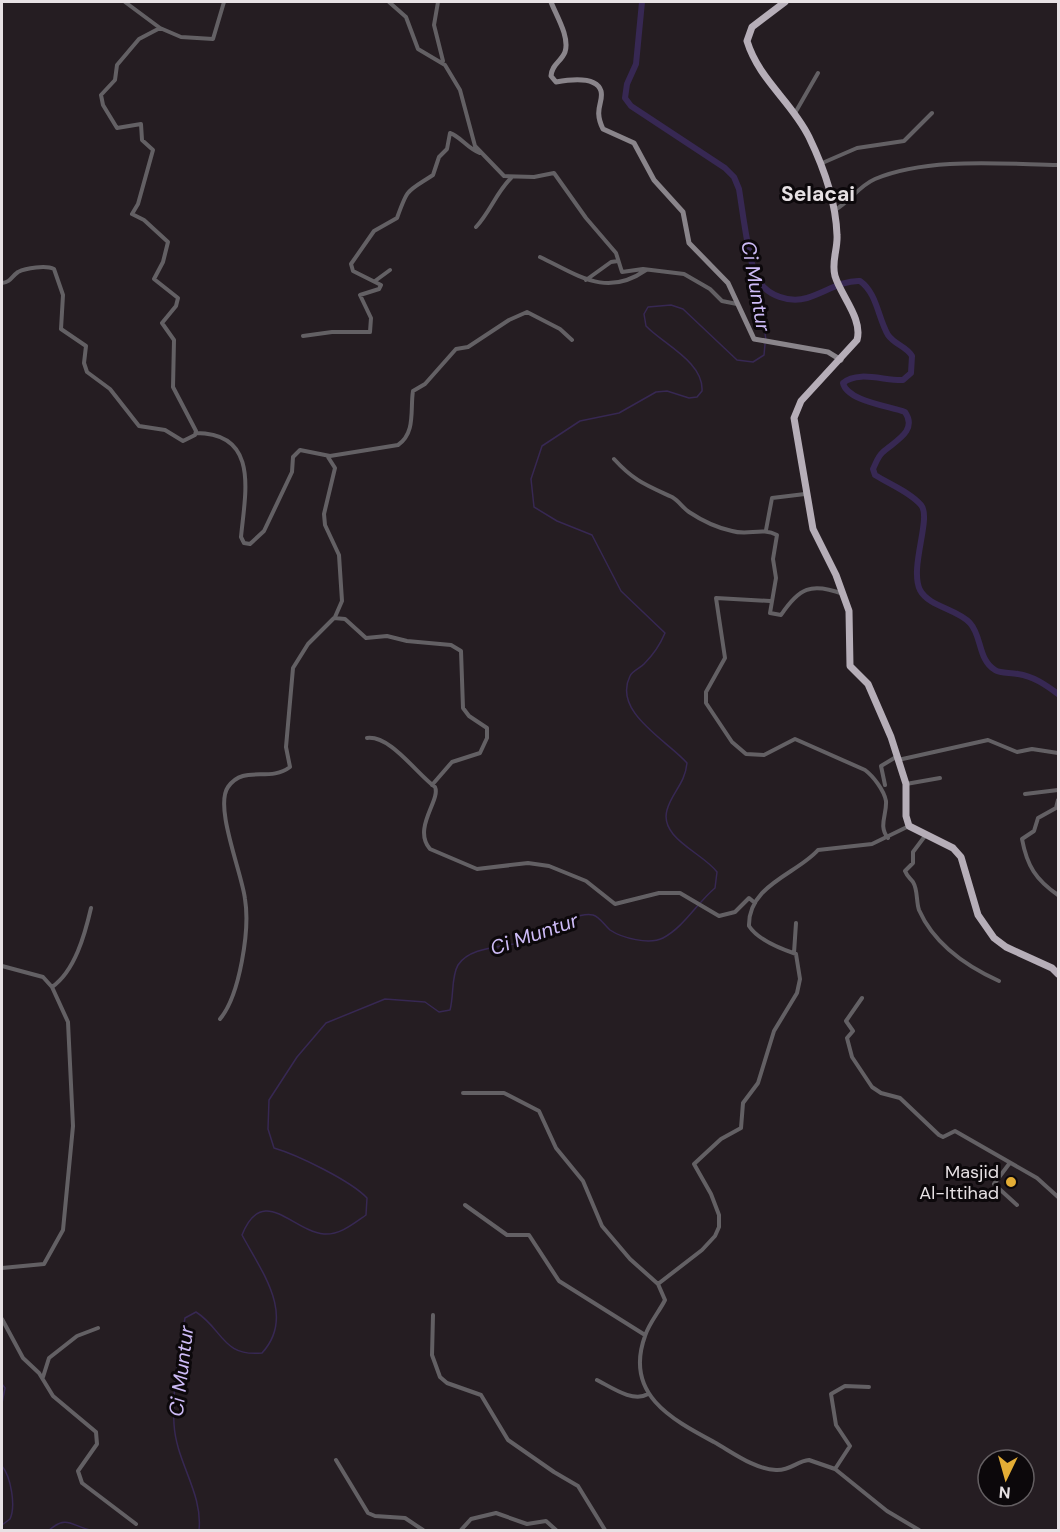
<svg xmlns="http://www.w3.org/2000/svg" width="1060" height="1532" font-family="'DM Sans',sans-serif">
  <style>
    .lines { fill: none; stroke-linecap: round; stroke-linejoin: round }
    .stream { stroke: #372853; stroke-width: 1.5 }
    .river { stroke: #372853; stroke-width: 6 }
    .minor { stroke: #636064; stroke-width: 4 }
    .secondary { stroke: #8a858b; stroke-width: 5 }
    .trunk { stroke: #b6aeb8; stroke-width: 7 }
    .poi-dot { fill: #e4ad35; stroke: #0c080b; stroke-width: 2 }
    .labels { text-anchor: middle; stroke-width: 6; stroke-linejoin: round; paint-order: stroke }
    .poi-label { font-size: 18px; fill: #e7e1e4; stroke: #0c080b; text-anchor: end }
    .water-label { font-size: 20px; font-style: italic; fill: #cdbbf7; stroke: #0c080b }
    .quarter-label { font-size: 21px; font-weight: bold; fill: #e7e1e4; stroke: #0c080b }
  </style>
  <rect width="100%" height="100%" fill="#251d22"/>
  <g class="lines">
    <path class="stream" d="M 757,280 L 766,340
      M 2,1384 L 5,1388 L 2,1403
      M 2,1466 C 11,1477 16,1506 10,1519 L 2,1525
      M 49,1530 C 67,1515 72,1526 90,1530 C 95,1531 101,1530 106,1530
      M 199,1530 C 203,1493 176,1462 174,1424 C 172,1389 179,1351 185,1318 L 196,1312 C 223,1329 222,1357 262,1353 C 296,1316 262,1272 242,1235 C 263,1183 292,1231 324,1234 C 340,1235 353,1224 366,1215 L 367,1198 C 351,1181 298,1155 274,1148 L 268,1129 L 269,1100 L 297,1057 L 326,1023 L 385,999 L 425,1002 L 439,1012 L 450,1010 C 454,996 451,977 458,965 C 471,945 506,948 526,941 C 544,935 574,911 593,915 C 600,917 604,925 610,930 C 622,938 649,945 663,938 C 684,927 697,903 715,888 L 717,872 C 703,853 659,838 667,810 C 672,792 685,784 687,763 C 668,741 612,712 630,676 C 632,671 640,668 644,664 C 653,655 660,645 665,633 L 621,591 L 592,535 L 557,521 L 534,507 L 531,479 L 542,446 L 580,421 L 619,413 L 656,392 L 667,391 L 689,398 L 697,397 L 702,391 C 704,362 663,344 646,326 L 644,314 L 648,307 L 671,305 L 683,309 L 737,360 L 753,362 L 764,355 L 765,344"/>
    <path class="river" d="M 642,2 L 636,64 L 627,84 L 625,98 L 631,106 L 725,168 L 734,177 L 739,189 C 742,207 749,266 758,280 C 768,296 789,303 807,298 C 824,293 842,280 860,281 C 877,293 878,318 888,335 C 895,345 906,346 912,356 L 911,373 L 903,380 C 885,381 858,370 843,383 C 847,401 889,406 905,412 C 918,431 895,441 883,452 C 878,456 876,463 873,469 L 875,475 C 889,484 910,492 921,505 C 932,518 909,567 920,590 C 929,607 958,609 970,623 C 982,636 978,660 995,670 C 1001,674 1011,672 1018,674 C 1033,676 1046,685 1058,694"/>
    <path class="minor" d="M 125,2 L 160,28
      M 389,2 L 406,17 L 418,49 L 445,65 L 460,90 L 475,146 L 504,176 L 534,177 L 554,173 L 586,218 L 616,253 L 622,272 L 643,269 L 684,274 L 710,289 L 722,301 L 737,304
      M 438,2 L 434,25 L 443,61
      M 795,113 L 818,73
      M 820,164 L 857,148 L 904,141 L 932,113
      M 835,210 C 850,201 859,186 875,179 C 928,157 1002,164 1058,165
      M 476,227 C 490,212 496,193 511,178
      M 540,257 C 578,275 606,298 646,270
      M 586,280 L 611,262 L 618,261
      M 375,281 L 390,270
      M 2,283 C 11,282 11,277 18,272 C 26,268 46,265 54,269 L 63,295 L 61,329 L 86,346 L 84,363 L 87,372 L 110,389 L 139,426 L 165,430 L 183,441 L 195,435 L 196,431 L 173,387 L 174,340 L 162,323 L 176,306 L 178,298 L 154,279 L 163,262 L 168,242 L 144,220 L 132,214 L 138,204 L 153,150 L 142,140 L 141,124 L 117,128 L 103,105 L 101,95 L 115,80 L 117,65 L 139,39 L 160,28 L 181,37 L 213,39 L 224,2
      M 303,336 L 332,332 L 370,332 L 371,318 L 360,295 L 379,289 L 381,285 L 353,271 L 351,264 L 374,231 L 397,218 C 408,187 407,192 433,175 L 439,157 L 447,149 L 450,133 C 460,136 468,149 480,153
      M 196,433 C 260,433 245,494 241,537 L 244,543 L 250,544 L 264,531 L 292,472 L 293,457 L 300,450 L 330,456 L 398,445 C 416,433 410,409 413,391 L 425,384 L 456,349 L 468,347 L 509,320 L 527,312 L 560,329 L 572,340
      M 328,457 L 335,468 L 324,514 L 325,525 L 339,555 L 342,601 L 335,617
      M 614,459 C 634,481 646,485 672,497 C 679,501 683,508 689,512 C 701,520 718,528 732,531 C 748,536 762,527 777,535 L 773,559 L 776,578 L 770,613 L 781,615 C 799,588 811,582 843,594
      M 766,530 L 772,498 L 805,494
      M 770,601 L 716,598 L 725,658 L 706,692 L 706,703 L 732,742 L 746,754 L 764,755 L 795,739 L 865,770 C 873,776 884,790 886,801 C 887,815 878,826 888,838
      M 367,738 C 390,735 416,773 435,787 C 441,800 412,828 430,849 L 477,869 L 528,863 L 549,866 L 586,881 L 615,904 L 659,893 L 680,893 L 719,916 L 735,912 L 749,898 L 755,903
      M 898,760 L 988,740 L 1017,752 L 1032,749 L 1058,753
      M 906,784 L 940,778
      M 885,785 L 881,766 L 896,757
      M 1025,794 L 1058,790
      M 1058,800 L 1056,808 L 1038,818 L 1034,831 L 1022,839 C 1027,866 1036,880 1058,895
      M 925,836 L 913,852 L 913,863 L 905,871 C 907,876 910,878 913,882 C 918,890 916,901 919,910 C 934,944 966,966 999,981
      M 794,953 L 796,923
      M 2,966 L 43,977 L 52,987 L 68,1022 L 73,1126 L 63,1230 L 44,1264 L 2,1268
      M 52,987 C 75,971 85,934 91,908
      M 862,998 L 846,1021 L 853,1031 L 847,1038 L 852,1057 L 872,1087 L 881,1093 L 900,1098 L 939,1135 L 943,1137 L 955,1131 L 1037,1178 L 1058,1197
      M 220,1019 C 240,995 250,929 245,899 C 242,873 214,807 228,787 C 244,764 269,783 290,767 L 286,747 L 293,668 L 308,644 L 334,618 L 345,619 L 366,638 L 387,636 L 407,641 L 451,645 L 461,651 L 463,708 L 469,716 L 487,728 L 487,738 L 480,753 L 452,762 L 432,785
      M 463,1093 L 504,1093 L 539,1111 L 556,1148 L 583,1181 L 602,1226 L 630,1259 L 658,1284 L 665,1300 C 659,1312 649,1323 645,1336 C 624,1394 671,1419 714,1442 C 732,1452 754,1469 776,1470 C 790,1471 797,1461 809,1460 L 835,1469 L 887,1511 L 919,1530
      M 1009,1164 L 994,1184 L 1017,1205
      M 465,1205 L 507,1235 L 529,1235 L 559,1281 L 645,1335
      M 658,1284 L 702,1250 L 715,1236 L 719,1227 L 719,1215 L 711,1194 L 694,1164 L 721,1139 L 741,1128 L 743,1103 L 758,1083 L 774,1031 L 797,993 L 800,979 L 796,954 C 781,949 758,940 749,926 C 748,885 797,874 818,850 L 872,844 L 909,826
      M 433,1315 L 432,1355 L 440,1377 L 447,1383 L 481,1395 L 508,1440 L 554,1472 L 578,1486 L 605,1530
      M 2,1319 L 23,1358 L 39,1373 L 53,1396 L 96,1432 L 97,1444 L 78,1471 L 82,1483 L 136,1524
      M 43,1377 L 49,1358 L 77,1336 L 98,1328
      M 597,1380 C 611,1387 633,1403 648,1394
      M 336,1460 L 368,1513 L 375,1516 L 405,1518 L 423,1530
      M 835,1469 L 850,1446 L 836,1425 L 831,1394 L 845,1386 L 869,1387
      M 461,1530 L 471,1519 L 496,1513 L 527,1524 L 546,1521 L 556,1530"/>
    <path class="secondary" d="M 551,2 C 556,15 570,37 565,52 C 561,62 552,64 551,76 L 556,82 C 567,80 596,75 601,91 C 604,102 593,109 603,129 L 634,143 L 654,180 L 683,212 L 689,243 L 728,283 L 754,339 L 828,352 L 841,360"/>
    <path class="trunk" d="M 785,2 L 752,27 L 747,41 C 759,80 792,102 809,137 C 823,166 836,203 837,235 C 838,249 831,262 835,276 C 841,296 863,319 857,340 L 801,401 L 794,418 L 813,529 L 836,575 L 849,611 L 850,666 L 868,684 L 891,737 L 906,784 L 906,816 L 909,826 L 953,848 L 961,857 L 978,915 L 994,938 L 1006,947 L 1052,968 L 1058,974"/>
  </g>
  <circle class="poi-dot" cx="1011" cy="1182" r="6"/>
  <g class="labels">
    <g class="poi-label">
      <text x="999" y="1178">Masjid<tspan x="999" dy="21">Al-Ittihad</tspan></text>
    </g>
    <g class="water-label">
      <text transform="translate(756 286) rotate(80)" y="7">Ci Muntur</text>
      <text transform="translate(534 934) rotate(-19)" y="7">Ci Muntur</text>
      <text transform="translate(181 1371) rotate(-83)" y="7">Ci Muntur</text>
    </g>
    <g class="quarter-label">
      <text x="818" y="201">Selacai</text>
    </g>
  </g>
  <rect width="1060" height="1532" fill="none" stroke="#e7e1e4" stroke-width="6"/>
  <g transform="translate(1006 1478) rotate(185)"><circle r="28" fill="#0c080b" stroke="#645f62" stroke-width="1.5"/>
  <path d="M0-4.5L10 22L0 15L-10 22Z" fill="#e4ad35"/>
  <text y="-9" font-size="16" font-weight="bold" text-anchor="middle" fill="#e7e1e4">N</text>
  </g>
</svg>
